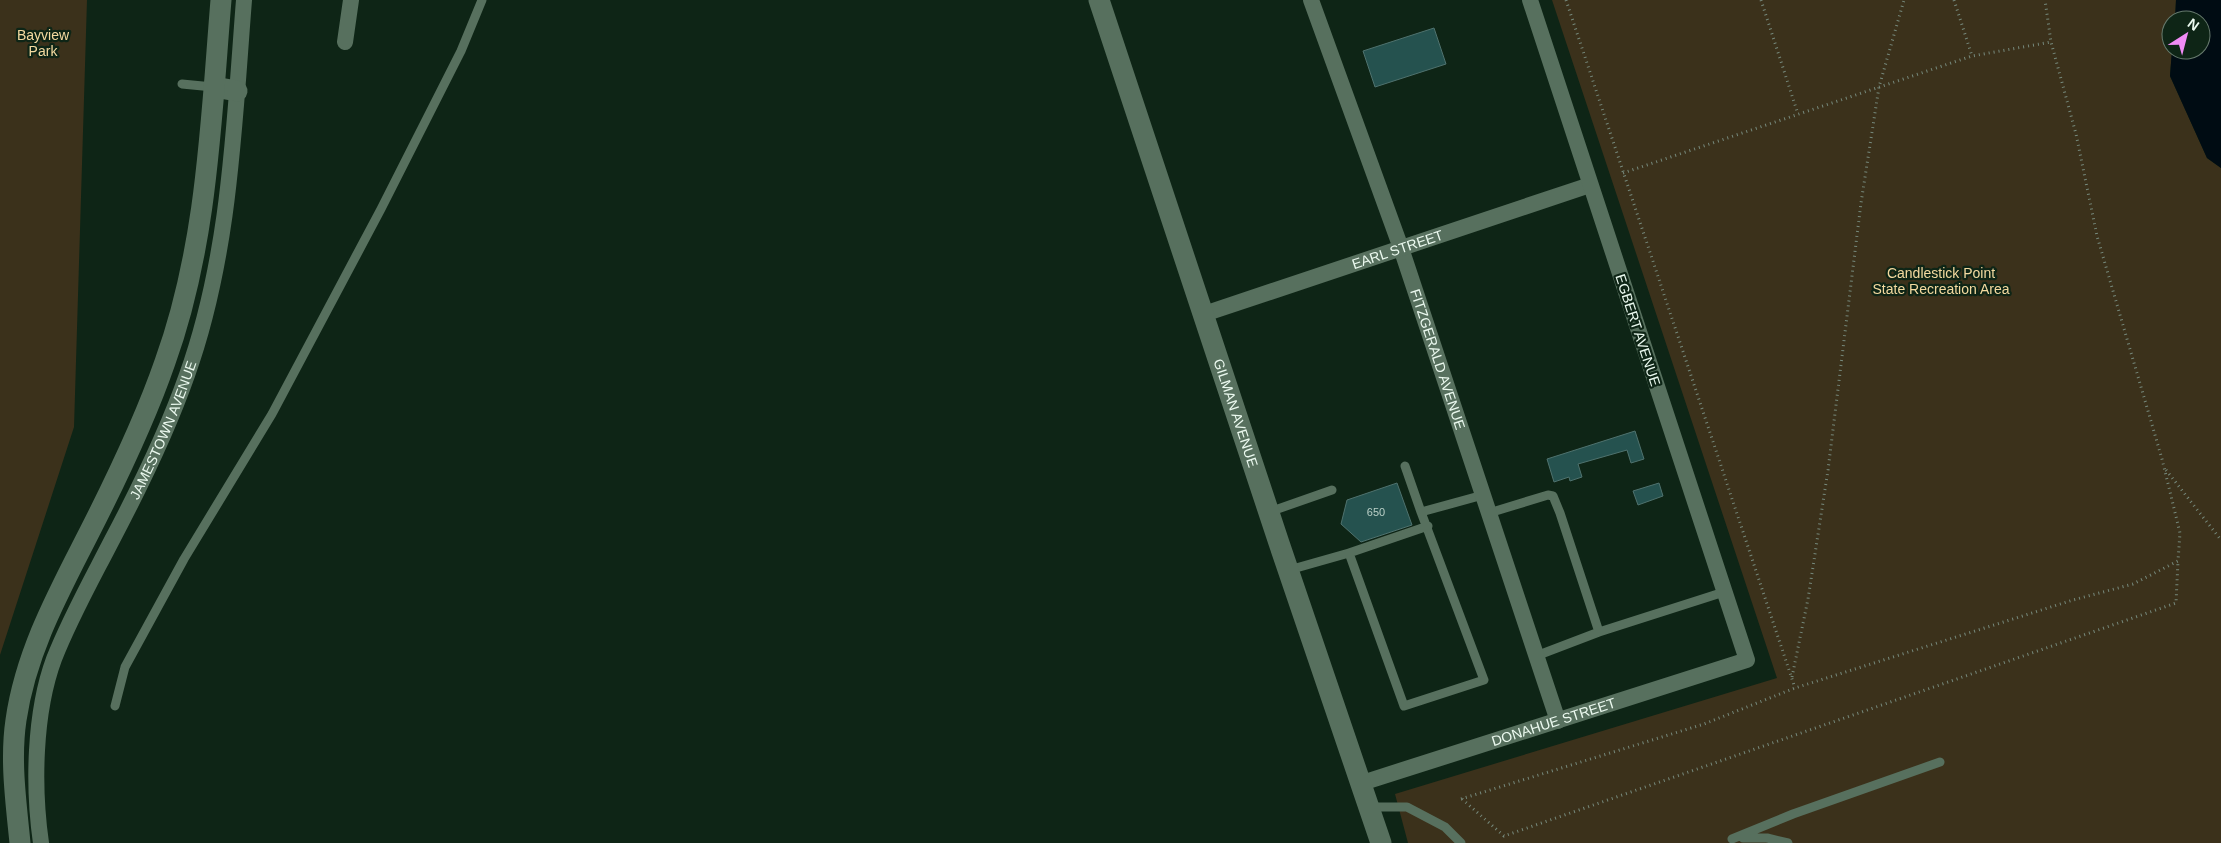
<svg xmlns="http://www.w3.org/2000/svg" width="2221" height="843" font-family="Helvetica,sans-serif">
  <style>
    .green { fill: #3b311b }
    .water { fill: #000c13 }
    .building { fill: #25524f; stroke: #4f726e }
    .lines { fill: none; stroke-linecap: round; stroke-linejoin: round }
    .path { stroke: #76897c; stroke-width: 3; stroke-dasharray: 1 4; stroke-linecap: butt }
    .service { stroke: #57705e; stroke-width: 9 }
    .minor { stroke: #57705e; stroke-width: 16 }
    .tertiary { stroke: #57705e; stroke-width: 21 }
    .labels { text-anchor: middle; stroke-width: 4.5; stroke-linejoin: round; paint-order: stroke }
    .number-label { font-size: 11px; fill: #bacfc7 }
    .park-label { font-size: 14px; fill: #f4daa0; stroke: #0e2516 }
    .street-label { font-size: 14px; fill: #ebf9ef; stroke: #0e2516 }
  </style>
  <rect width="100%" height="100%" fill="#0e2516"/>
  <path class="green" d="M 0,0 L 87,0 L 74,427 L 0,655 Z
    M 1552,0 L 2176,0 L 2175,20 L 2171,20 L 2172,50 L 2170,76 L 2207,158 L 2221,168 L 2221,843 L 1408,843 L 1395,794 L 1777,678 Z"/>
  <path class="water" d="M 2176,0 L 2221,0 L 2221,168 L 2207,158 L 2170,76 L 2172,50 L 2201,50 L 2201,20 L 2175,20 Z"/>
  <path class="building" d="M 1434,28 L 1446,64 L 1375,87 L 1363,51 Z
    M 1635,431 L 1644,459 L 1631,463 L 1627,450 L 1578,464 L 1582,477 L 1570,481 L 1569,477 L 1554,482 L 1547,459 Z
    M 1397,483 L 1412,525 L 1361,542 L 1341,524 L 1347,500 Z
    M 1659,483 L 1663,496 L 1638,505 L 1633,491 Z"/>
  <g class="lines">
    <path class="path" d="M 1566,0 L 1795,688
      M 1761,0 L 1798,114
      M 1954,0 L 1972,56
      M 1623,173 L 1972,56 L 2051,42
      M 2166,470 L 2221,540
      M 1792,677 L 1808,599 L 1828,470 L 1861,203 L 1879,87 L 1904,0
      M 1461,799 L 1704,724 L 1795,688 L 2073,600 L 2133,584 L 2178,561 L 2180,533 L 2162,459 L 2097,236 L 2076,134 L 2051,42 L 2045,0
      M 1462,799 L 1504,836 L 2176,603 L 2178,561"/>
    <path class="service" d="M 182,84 L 213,87
      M 1405,466 L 1421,512 L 1483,495
      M 1269,512 L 1332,490
      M 1489,513 L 1548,495 L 1553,496 L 1560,513 L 1599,632 L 1536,656
      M 1349,553 L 1428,526
      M 1289,570 L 1349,553 L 1404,706 L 1484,680 L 1421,512
      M 1599,632 L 1724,592
      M 115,706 L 125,667 L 184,559 L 272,414 L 381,209 L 461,51 L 482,0
      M 1370,807 L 1407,807 L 1445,827 L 1461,843
      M 1743,838 L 1767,838 L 1788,843
      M 1732,839 L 1793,814 L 1940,762"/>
    <g class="minor">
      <path id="s1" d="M 1311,0 L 1401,248 L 1558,721"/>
      <path d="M 345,42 L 351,0"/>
      <path id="s2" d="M 1204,314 L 1590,185"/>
      <path id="s3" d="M 1362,783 L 1747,660 L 1530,0"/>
      <path id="s4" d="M 41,843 C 33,787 34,713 54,659 C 70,618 92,579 112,540 C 140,487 167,432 187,375 C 230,255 234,126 244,0"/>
    </g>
    <g class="tertiary">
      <path id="s5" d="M 1099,0 L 1279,543 L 1381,843"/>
      <path d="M 214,87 L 237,91"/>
      <path d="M 20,843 C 16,802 10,760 16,720 C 26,651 59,592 90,531 C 118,476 145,420 165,362 C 207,246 211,121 221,0"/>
    </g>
  </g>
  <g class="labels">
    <g class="number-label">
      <text x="1376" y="516">650</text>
    </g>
    <g class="park-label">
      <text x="43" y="40">Bayview<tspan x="43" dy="16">Park</tspan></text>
      <text x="1941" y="278">Candlestick Point<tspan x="1941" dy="16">State Recreation Area</tspan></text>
    </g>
    <g class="street-label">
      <text dy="5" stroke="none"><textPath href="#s2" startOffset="204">EARL STREET</textPath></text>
      <text transform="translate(1638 330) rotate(72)" y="5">EGBERT AVENUE</text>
      <text dy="5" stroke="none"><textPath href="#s1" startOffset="381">FITZGERALD AVENUE</textPath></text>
      <text dy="5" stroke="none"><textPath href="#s5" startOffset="435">GILMAN AVENUE</textPath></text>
      <text dy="5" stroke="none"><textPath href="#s4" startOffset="440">JAMESTOWN AVENUE</textPath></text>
      <text dy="5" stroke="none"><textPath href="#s3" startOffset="201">DONAHUE STREET</textPath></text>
    </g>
  </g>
  <g transform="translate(2186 35) rotate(36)"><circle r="24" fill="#0e2516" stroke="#667a6d"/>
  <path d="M0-4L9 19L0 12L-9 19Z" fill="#f08bf5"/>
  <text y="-8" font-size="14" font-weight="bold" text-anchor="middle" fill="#ebf9ef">N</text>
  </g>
</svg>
